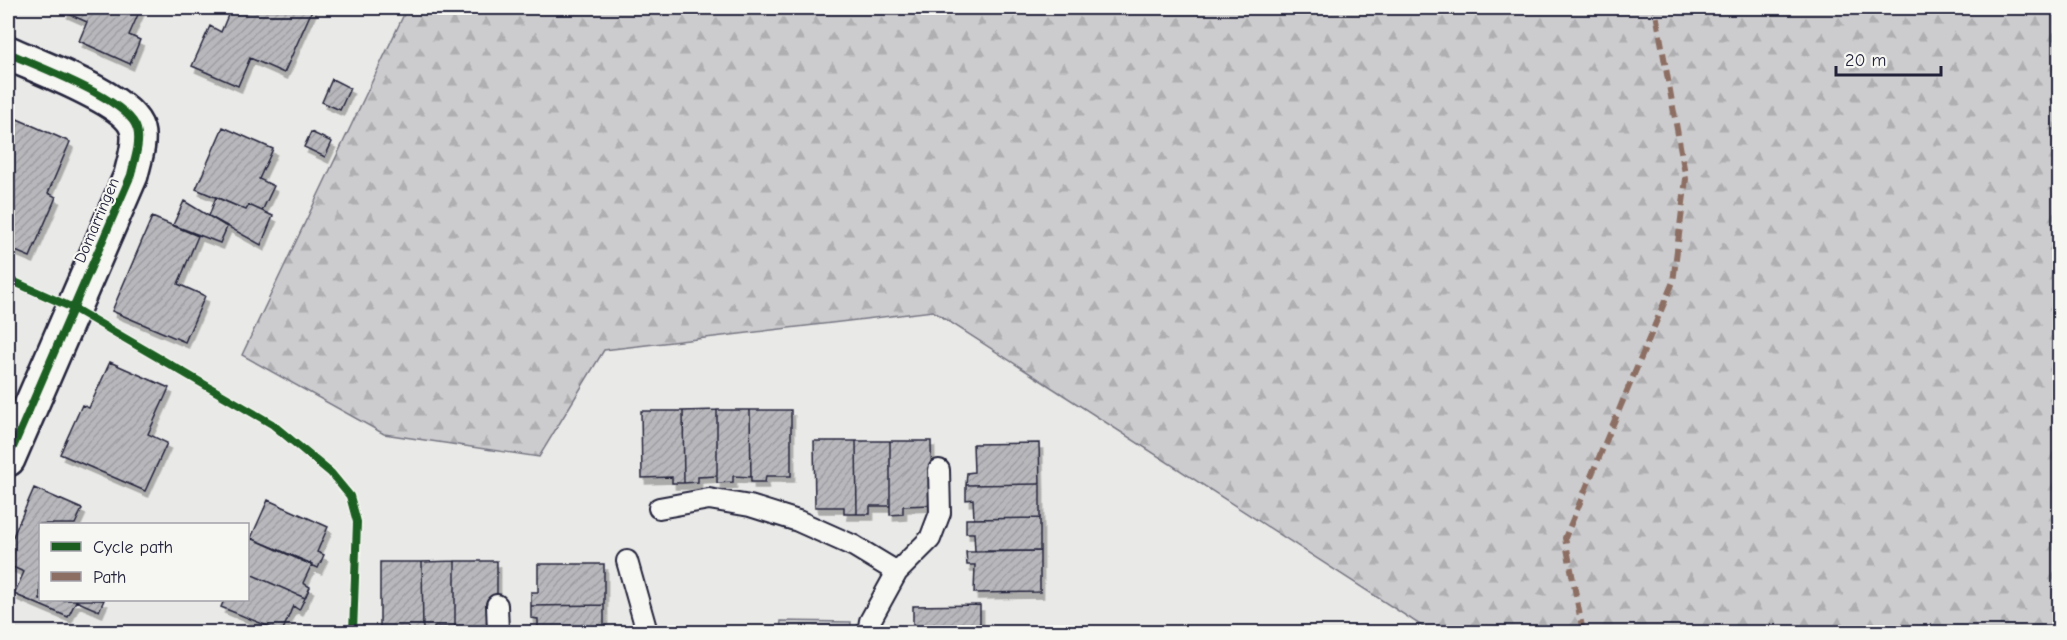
<svg xmlns="http://www.w3.org/2000/svg" width="2067" height="640" font-family="'Comic Neue',sans-serif">
  <style>
    .forest { fill: url(#forest-firs); stroke: #777784; stroke-width: 1.5 }
    .park { fill: url(#park-crowns); stroke: #777784; stroke-width: 1.5 }
    .building { fill: url(#building-hatch); stroke: #22223b; stroke-width: 1.5; filter: url(#shadow) }
    .lines { fill: none; stroke-linecap: round; stroke-linejoin: round }
    .lane-casing { stroke: #22223b; stroke-width: 24 }
    .street-casing { stroke: #22223b; stroke-width: 38 }
    .lane { stroke: #f6f6f2; stroke-width: 20 }
    .street { stroke: #f6f6f2; stroke-width: 33 }
    .quiet { stroke: #8d6e63; stroke-width: 6; stroke-dasharray: 12 6; stroke-linecap: butt }
    .cycleway-casing { stroke: #f6f6f2; stroke-width: 11 }
    .cycleway { stroke: #1b5e20; stroke-width: 8 }
    .labels { text-anchor: middle; stroke-width: 4.5; stroke-linejoin: round; paint-order: stroke }
    .street-label { font-size: 16px; fill: #22223b; stroke: #f6f6f2 }
  </style>
  <defs>
    <pattern id="forest-firs" width="22" height="20" patternUnits="userSpaceOnUse" patternTransform="scale(1.5)"><rect width="22" height="20" fill="#ccccce"/><path d="M5 1l3.5 6h-7zM16 11l3.5 6h-7z" fill="#afafb2"/></pattern>
    <pattern id="park-crowns" width="20" height="18" patternUnits="userSpaceOnUse" patternTransform="scale(1.5)"><rect width="20" height="18" fill="#ccccce"/><path d="M2 6a3 3 0 1 1 6 0M12 15a3 3 0 1 1 6 0" fill="none" stroke="#afafb2"/></pattern>
    <pattern id="building-hatch" width="6" height="6" patternUnits="userSpaceOnUse" patternTransform="scale(1.5)"><rect width="6" height="6" fill="#b8b8bc"/><path d="M-1 1l2-2M0 6l6-6M5 7l2-2" fill="none" stroke="#9e9ea2"/></pattern>
    <filter id="shadow"><feDropShadow dx="3.5" dy="6" stdDeviation="0" flood-color="#0004"/></filter>
  </defs>
  <rect width="100%" height="100%" fill="#e9e9e7"/>
  <filter id="ink" filterUnits="userSpaceOnUse"><feTurbulence type="fractalNoise" baseFrequency=".0167" numOctaves="2"/><feDisplacementMap in="SourceGraphic" scale="12" xChannelSelector="R" yChannelSelector="G"/><feConvolveMatrix kernelMatrix="1 2 1 2 8 2 1 2 1" color-interpolation-filters="sRGB"/></filter>
  <g filter="url(#ink)">
    <path class="forest" d="M 407,8 L 2059,8 L 2059,632 L 1431,632 L 933,311 L 604,350 L 539,457 L 384,434 L 242,355 Z"/>
    <path class="park" d="M 781,621 L 851,622 L 850,632 L 780,632 Z"/>
    <path class="building" d="M 66,8 L 135,8 L 140,10 L 129,35 L 140,40 L 130,64 L 79,41 L 87,22 L 64,12 Z
      M 231,8 L 313,8 L 284,73 L 250,58 L 238,86 L 192,66 L 210,26 L 221,32 Z
      M 332,79 L 350,88 L 340,110 L 322,102 Z
      M 15,118 L 70,142 L 48,193 L 56,197 L 30,257 L 8,248 L 8,135 Z
      M 223,127 L 273,149 L 259,179 L 274,186 L 262,211 L 249,205 L 246,210 L 196,189 Z
      M 311,132 L 332,142 L 325,157 L 304,147 Z
      M 216,197 L 246,210 L 249,205 L 273,216 L 261,245 L 209,216 Z
      M 184,201 L 227,227 L 220,243 L 173,225 Z
      M 152,217 L 198,236 L 178,284 L 205,296 L 185,342 L 112,311 Z
      M 110,362 L 169,388 L 148,434 L 167,443 L 145,491 L 60,454 L 82,405 L 89,408 Z
      M 717,410 L 750,410 L 751,477 L 733,476 L 733,482 L 717,483 Z
      M 717,410 L 717,476 L 698,477 L 698,482 L 684,483 L 683,411 Z
      M 750,410 L 791,410 L 791,476 L 766,476 L 765,482 L 751,482 Z
      M 641,411 L 683,411 L 684,483 L 672,483 L 672,477 L 642,478 Z
      M 814,441 L 856,441 L 857,514 L 844,514 L 844,507 L 815,507 Z
      M 856,441 L 890,441 L 890,506 L 870,506 L 870,514 L 857,514 Z
      M 890,441 L 931,441 L 932,505 L 903,506 L 903,514 L 890,515 Z
      M 1039,443 L 1040,484 L 966,485 L 967,473 L 974,472 L 973,444 Z
      M 1040,484 L 1040,518 L 974,519 L 973,499 L 966,500 L 966,485 Z
      M 34,488 L 82,509 L 75,524 L 40,524 L 40,600 L 104,600 L 99,611 L 76,601 L 68,617 L 14,594 L 24,572 L 8,565 L 8,548 Z
      M 268,500 L 328,527 L 317,552 L 324,555 L 318,568 L 251,538 Z
      M 1040,518 L 1040,551 L 975,551 L 974,533 L 966,533 L 966,519 Z
      M 251,538 L 312,564 L 303,583 L 310,587 L 305,598 L 248,573 L 248,546 Z
      M 1040,551 L 1040,592 L 974,593 L 975,565 L 967,565 L 966,552 Z
      M 455,561 L 455,627 L 434,627 L 434,632 L 423,632 L 422,562 Z
      M 455,561 L 497,561 L 497,627 L 468,626 L 468,632 L 455,632 Z
      M 380,562 L 422,562 L 423,632 L 409,632 L 409,628 L 380,628 Z
      M 538,564 L 604,564 L 604,605 L 531,606 L 531,592 L 538,592 Z
      M 248,573 L 305,598 L 299,610 L 293,606 L 282,632 L 221,607 L 224,600 L 248,600 Z
      M 604,605 L 604,632 L 538,632 L 538,619 L 531,618 L 531,606 Z
      M 980,605 L 980,632 L 913,632 L 913,606 Z
      M 691,631 L 744,631 L 744,632 L 691,632 Z"/>
    <g class="lines">
      <defs>
        <path id="lane" d="M 659,508 L 709,499 L 750,506 L 798,521 L 854,546 L 897,572
          M 627,561 L 647,632
          M 497,605 L 498,632
          M 868,632 L 870,621 L 897,572 L 930,539 L 940,513 L 939,470"/>
        <path id="street" d="M 8,53 C 36,66 129,99 137,129 C 141,143 134,161 131,175 L 8,459"/>
      </defs>
      <use href="#lane" class="lane-casing"/>
      <use href="#street" class="street-casing"/>
      <use href="#lane" class="lane"/>
      <use href="#street" class="street"/>
      <path class="quiet" d="M 1583,632 L 1565,538 L 1673,282 L 1686,179 L 1655,8"/>
      <defs>
        <path id="cycleway" d="M 8,53 C 36,66 129,99 137,129 C 141,143 134,161 131,175 L 8,459
          M 8,279 L 73,308 L 272,424 L 331,473 L 350,496 L 357,522 L 353,632"/>
      </defs>
      <use href="#cycleway" class="cycleway-casing"/>
      <use href="#cycleway" class="cycleway"/>
    </g>
  </g>
  <g class="labels">
    <g class="street-label">
      <text transform="translate(96 220) rotate(-67)" y="6">Domarringen</text>
    </g>
  </g>
  <rect width="2067" height="640" fill="none" stroke="#f6f6f2" stroke-width="30"/>
  <rect x="15" y="15" width="2037" height="610" fill="none" stroke="#22223b" stroke-width="2" filter="url(#ink)"/>
  <rect x="39" y="523" width="210" height="78" fill="#f6f6f2" stroke="#a1a1a9" stroke-width="1.5"/>
  <rect x="51" y="542" width="30" height="9" fill="#1b5e20" stroke="#a1a1a9" stroke-width="1.5"/>
  <text x="93" y="553" font-size="18" fill="#22223b">Cycle path</text>
  <rect x="51" y="572" width="30" height="9" fill="#8d6e63" stroke="#a1a1a9" stroke-width="1.5"/>
  <text x="93" y="583" font-size="18" fill="#22223b">Path</text>
  <path d="M1836 66v9h105v-9" fill="none" stroke="#22223b" stroke-width="3"/>
  <text x="1845" y="66" font-size="18" fill="#22223b" stroke="#f6f6f2" stroke-width="4.5" paint-order="stroke">20 m</text>
</svg>
